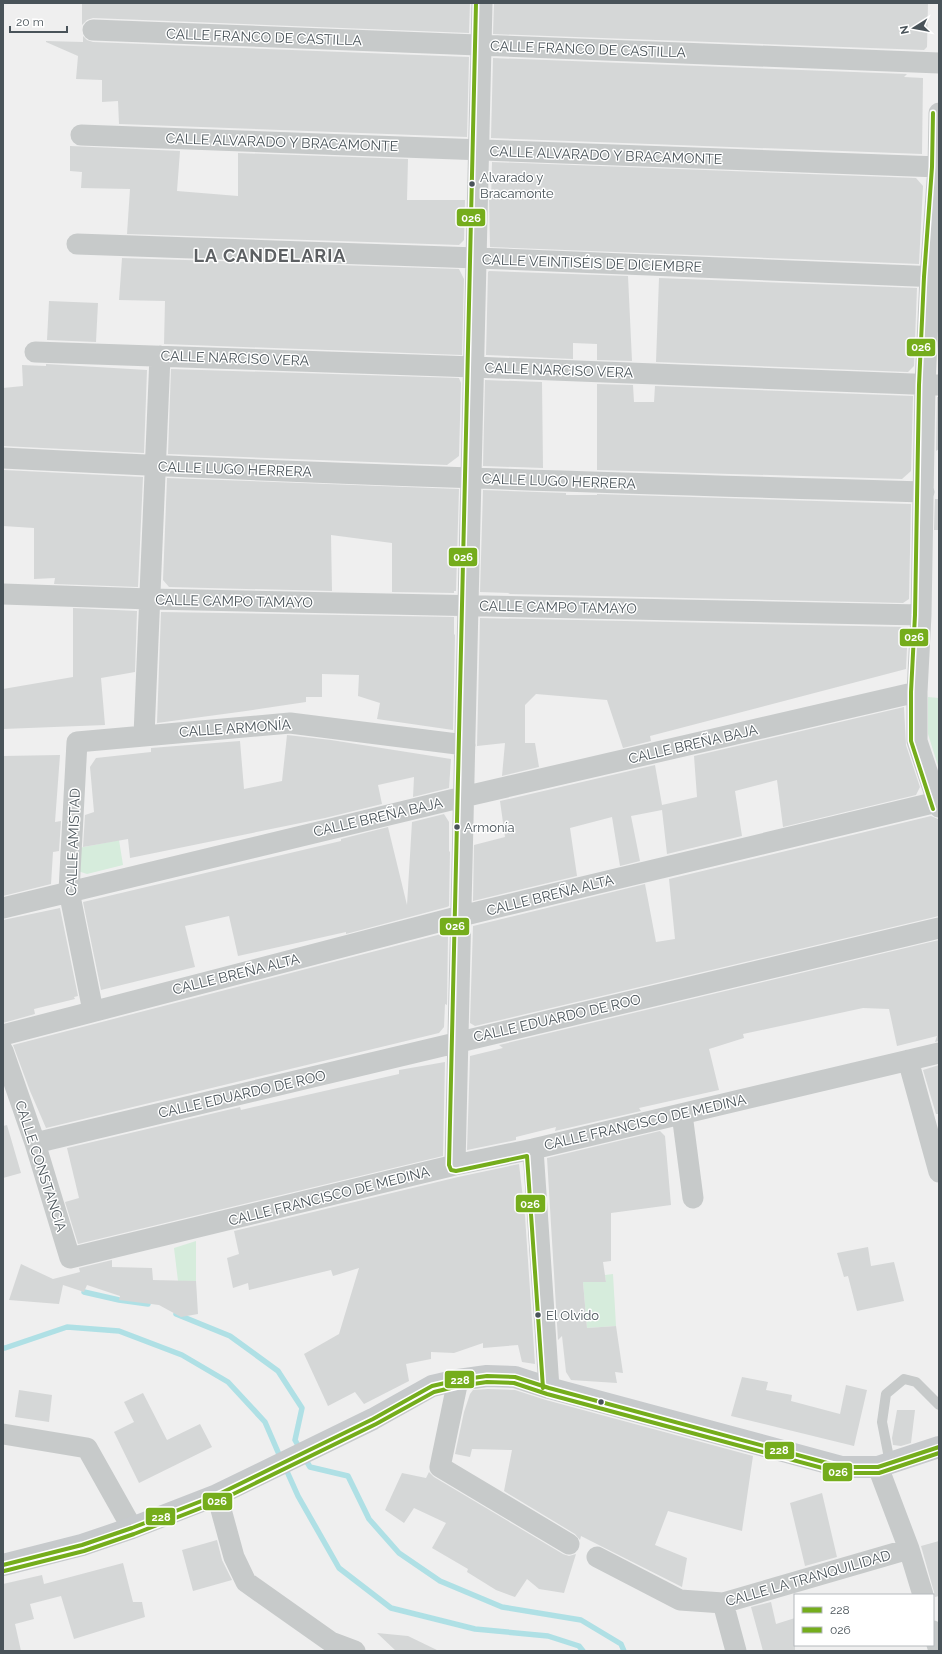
<svg xmlns="http://www.w3.org/2000/svg" width="942" height="1654" font-family="Raleway,sans-serif">
  <style>
    .green { fill: #d6ecdc }
    .lines { fill: none; stroke-linecap: round; stroke-linejoin: round }
    .stream { stroke: #afe0e5; stroke-width: 5.5 }
    .building { fill: #d5d7d7 }
    .lane { stroke: #c7caca; stroke-width: 10 }
    .street { stroke: #c7caca; stroke-width: 21 }
    .secondary { stroke: #c7cacc; stroke-width: 22 }
    .bus-1-casing { stroke: #fff; stroke-width: 7 }
    .bus-2-casing { stroke: #fff; stroke-width: 7 }
    .bus-1 { stroke: #75ad1c; stroke-width: 4 }
    .bus-2 { stroke: #75ad1c; stroke-width: 4 }
    .bus-dot { fill: #495359; stroke: #fff; stroke-width: 1.5 }
    .labels { text-anchor: middle; stroke-width: 3; stroke-linejoin: round; paint-order: stroke }
    .bus-label { font-size: 13px; fill: #495359; stroke: #fff; text-anchor: start }
    .street-label { font-size: 14px; fill: #495359; stroke: #fff }
    .district-label { font-size: 18px; font-weight: bold; letter-spacing: 1px; fill: #5c5f62; stroke: #fff }
    .line-badge { stroke: #fff; stroke-width: 1.5 }
    .badge-label { font-size: 11px; text-anchor: middle; font-weight: bold; fill: #fff }
  </style>
  <rect width="100%" height="100%" fill="#efefef"/>
  <path class="green" d="M 928,697 L 939,698 L 939,769 L 928,734 Z
    M 119,840 L 123,865 L 87,874 L 78,871 L 79,848 Z
    M 196,1241 L 196,1281 L 178,1281 L 174,1248 Z
    M 613,1274 L 616,1326 L 587,1328 L 583,1282 L 606,1282 L 605,1275 Z"/>
  <g class="lines">
    <path class="stream" d="M 84,1292 L 119,1300 L 148,1304
      M 176,1314 L 230,1336 L 278,1371 L 302,1408 L 295,1440 L 300,1449
      M 3,1348 L 5,1348 L 67,1327 L 119,1331 L 182,1355 L 228,1382 L 265,1422 L 281,1459
      M 304,1457 L 310,1467 L 348,1476 L 369,1519 L 399,1553 L 440,1581 L 502,1607 L 581,1620 L 621,1644 L 624,1651
      M 285,1467 L 298,1496 L 339,1568 L 391,1608 L 475,1629 L 548,1636 L 579,1646 L 583,1651"/>
  </g>
  <path class="building" d="M 82,3 L 470,3 L 469,33 L 93,18 L 87,20 L 82,25 Z
    M 494,3 L 928,3 L 927,47 L 924,50 L 493,34 Z
    M 83,36 L 87,40 L 93,42 L 469,57 L 467,137 L 119,124 L 118,101 L 102,102 L 102,80 L 76,79 L 78,56 L 46,42 L 46,41 L 83,42 Z
    M 493,58 L 907,74 L 904,77 L 923,78 L 922,154 L 491,138 Z
    M 70,146 L 180,151 L 177,191 L 238,196 L 238,153 L 408,159 L 407,200 L 465,200 L 464,240 L 459,245 L 127,234 L 130,189 L 81,188 L 82,172 L 70,171 Z
    M 492,162 L 916,178 L 923,186 L 919,264 L 490,247 L 489,200 L 491,200 Z
    M 122,258 L 459,269 L 464,279 L 462,355 L 164,344 L 165,301 L 119,300 Z
    M 489,271 L 628,276 L 632,361 L 597,360 L 597,344 L 573,343 L 573,359 L 486,355 L 488,272 Z
    M 659,278 L 917,288 L 914,366 L 908,372 L 656,362 Z
    M 49,301 L 98,303 L 96,342 L 47,340 Z
    M 46,364 L 147,370 L 144,453 L 3,446 L 3,388 L 23,386 L 22,365 L 46,366 Z
    M 171,369 L 459,378 L 461,383 L 459,456 L 447,465 L 168,454 Z
    M 485,380 L 542,382 L 543,468 L 483,466 Z
    M 597,384 L 633,385 L 634,402 L 654,402 L 655,386 L 913,396 L 911,471 L 902,479 L 597,470 Z
    M 937,397 L 939,397 L 939,449 L 936,451 Z
    M 4,470 L 143,477 L 138,587 L 54,584 L 55,578 L 34,579 L 34,528 L 3,526 Z
    M 167,478 L 459,489 L 456,591 L 454,591 L 454,593 L 392,592 L 392,543 L 331,535 L 332,591 L 169,587 L 163,580 Z
    M 483,490 L 566,493 L 566,495 L 597,495 L 597,494 L 911,504 L 909,599 L 903,603 L 508,594 L 510,593 L 480,592 Z
    M 935,499 L 939,499 L 939,530 L 934,530 Z
    M 73,608 L 137,611 L 135,672 L 101,678 L 105,725 L 3,729 L 3,689 L 73,677 Z
    M 161,612 L 454,617 L 454,635 L 455,634 L 453,730 L 377,719 L 380,703 L 358,696 L 359,675 L 322,674 L 322,697 L 306,697 L 306,702 L 246,711 L 157,723 Z
    M 480,618 L 908,627 L 906,669 L 650,736 L 651,741 L 623,748 L 607,700 L 536,694 L 525,705 L 525,743 L 535,743 L 539,767 L 502,776 L 505,743 L 477,746 Z
    M 904,707 L 906,745 L 920,787 L 916,795 L 783,827 L 777,780 L 735,791 L 742,836 L 667,854 L 662,810 L 631,816 L 640,861 L 620,866 L 612,817 L 570,828 L 577,876 L 473,901 L 474,845 L 505,837 L 500,801 L 655,765 L 662,805 L 697,797 L 694,756 Z
    M 287,735 L 331,740 L 451,759 L 449,788 L 413,797 L 414,777 L 378,785 L 382,804 L 325,818 L 130,858 L 128,839 L 83,847 L 85,815 L 94,812 L 90,767 L 96,758 L 151,752 L 151,748 L 240,741 L 244,789 L 282,781 Z
    M 60,755 L 55,822 L 61,821 L 59,851 L 53,852 L 51,884 L 3,896 L 3,756 Z
    M 444,814 L 449,822 L 449,852 L 450,851 L 449,906 L 447,907 L 346,934 L 346,932 L 238,956 L 229,916 L 185,926 L 195,967 L 101,990 L 83,902 L 341,841 L 341,839 L 388,827 L 407,905 L 412,822 Z
    M 931,816 L 938,819 L 939,822 L 939,916 L 475,1026 L 470,1023 L 473,926 L 645,884 L 656,942 L 675,939 L 669,879 Z
    M 60,908 L 78,996 L 74,997 L 75,999 L 34,1009 L 35,1014 L 3,1023 L 3,920 Z
    M 445,933 L 448,936 L 447,1005 L 445,1004 L 444,1027 L 439,1033 L 46,1128 L 30,1091 L 13,1045 Z
    M 939,940 L 939,1041 L 935,1042 L 937,1036 L 897,1046 L 889,1009 L 863,1008 L 743,1034 L 744,1038 L 709,1049 L 719,1090 L 639,1108 L 641,1111 L 555,1131 L 556,1127 L 516,1137 L 516,1140 L 467,1150 L 470,1056 L 503,1048 L 499,1045 Z
    M 445,1062 L 443,1156 L 78,1244 L 65,1202 L 79,1198 L 67,1148 L 240,1107 L 241,1110 L 399,1074 L 399,1070 Z
    M 939,1065 L 939,1114 L 936,1114 L 923,1070 Z
    M 7,1125 L 21,1173 L 3,1178 L 3,1126 Z
    M 660,1131 L 665,1136 L 671,1205 L 611,1213 L 611,1261 L 603,1262 L 606,1282 L 583,1282 L 587,1328 L 616,1326 L 623,1373 L 615,1372 L 617,1383 L 571,1380 L 566,1372 L 562,1336 L 558,1340 L 547,1158 Z
    M 519,1164 L 525,1216 L 535,1364 L 522,1362 L 518,1345 L 483,1348 L 483,1343 L 454,1353 L 431,1352 L 431,1359 L 406,1364 L 409,1381 L 364,1404 L 355,1392 L 328,1406 L 304,1354 L 339,1334 L 359,1268 L 333,1276 L 331,1270 L 249,1290 L 248,1283 L 233,1288 L 227,1258 L 239,1254 L 234,1231 L 458,1177 Z
    M 868,1247 L 871,1266 L 894,1262 L 904,1301 L 857,1311 L 848,1276 L 844,1277 L 837,1253 Z
    M 112,1260 L 112,1267 L 152,1268 L 153,1280 L 196,1281 L 198,1314 L 181,1317 L 159,1305 L 119,1300 L 120,1296 L 87,1285 L 84,1292 L 63,1285 L 59,1304 L 9,1300 L 21,1264 L 53,1279 L 80,1272 L 79,1268 Z
    M 742,1377 L 768,1382 L 766,1390 L 792,1395 L 791,1401 L 840,1414 L 846,1385 L 867,1390 L 854,1446 L 731,1416 Z
    M 488,1389 L 515,1390 L 546,1400 L 753,1456 L 742,1531 L 668,1511 L 655,1545 L 687,1558 L 682,1587 L 581,1536 L 580,1540 L 575,1534 L 504,1491 L 512,1450 L 472,1449 L 470,1457 L 455,1454 L 464,1412 L 470,1394 L 473,1390 Z
    M 19,1390 L 52,1395 L 49,1422 L 15,1417 Z
    M 143,1393 L 167,1440 L 200,1424 L 212,1447 L 139,1483 L 114,1432 L 134,1422 L 124,1402 Z
    M 897,1410 L 915,1410 L 911,1443 L 901,1446 L 893,1445 L 892,1438 Z
    M 429,1472 L 434,1477 L 563,1554 L 569,1556 L 576,1554 L 564,1593 L 539,1589 L 527,1579 L 515,1597 L 496,1590 L 467,1572 L 468,1569 L 432,1548 L 446,1523 L 414,1508 L 404,1523 L 385,1510 L 402,1473 L 426,1478 Z
    M 822,1493 L 837,1557 L 805,1566 L 790,1503 Z
    M 217,1540 L 222,1560 L 232,1580 L 193,1591 L 182,1550 Z
    M 939,1541 L 939,1596 L 935,1597 L 934,1592 L 921,1546 Z
    M 123,1563 L 133,1602 L 142,1602 L 145,1617 L 74,1639 L 61,1596 L 30,1604 L 34,1619 L 15,1624 L 21,1651 L 3,1651 L 3,1584 L 42,1575 L 44,1584 Z
    M 771,1602 L 776,1624 L 795,1618 L 795,1651 L 763,1651 L 751,1607 Z
    M 377,1633 L 408,1636 L 439,1651 L 396,1651 Z"/>
  <g class="lines">
    <path class="lane" d="M 890,1463 L 882,1422 L 886,1394 L 904,1379 L 916,1382 L 939,1405"/>
    <path class="street" d="M 93,30 L 939,63
      M 939,113 L 938,167 L 930,277 L 925,385 L 921,615 L 917,692 L 917,741 L 939,807
      M 81,135 L 939,167
      M 77,244 L 477,258 L 939,277
      M 35,352 L 474,367 L 939,385
      M 3,458 C 310,474 617,483 924,492
      M 3,594 L 150,599 L 921,615
      M 144,735 L 160,356
      M 3,908 L 463,797 L 917,692
      M 93,1011 L 69,891 L 77,742 L 290,723 L 465,745
      M 3,1035 L 461,916 L 937,802
      M 3,1051 L 35,1143 L 70,1258 L 455,1165 L 533,1149 L 939,1053
      M 908,1060 L 939,1172
      M 682,1114 L 693,1198
      M 35,1143 L 939,928
      M 533,1149 L 549,1388
      M 455,1165 L 482,3
      M 458,1380 L 440,1467 L 569,1544
      M 3,1434 L 87,1448 L 132,1528
      M 878,1467 L 909,1549 L 923,1595
      M 217,1495 L 234,1557 L 246,1582 L 331,1642 L 355,1651
      M 597,1557 L 680,1600 L 723,1603 L 909,1549
      M 723,1603 L 736,1651
      M 933,1631 L 939,1651"/>
    <path class="secondary" d="M 3,1565 L 82,1545 L 132,1528 L 217,1495 L 373,1419 L 432,1386 L 458,1380 L 487,1376 L 515,1377 L 549,1388 L 842,1467 L 878,1467 L 939,1447"/>
    <defs>
      <path id="bus-1" d="M 3,1565 L 82,1545 L 132,1528 L 217,1495 L 373,1419 L 432,1386 L 458,1380 L 487,1376 L 515,1377 L 549,1388 L 842,1467 L 878,1467 L 939,1447"/>
      <path id="bus-2" d="M 476,3 L 449,1165 L 451,1170 L 456,1171 L 527,1156 L 543,1388
        M 933,113 L 932,167 L 924,277 L 919,385 L 915,615 L 911,692 L 911,741 L 933,809
        M 4,1571 L 84,1551 L 134,1534 L 219,1501 L 376,1424 L 434,1392 L 459,1386 L 487,1382 L 514,1383 L 547,1394 L 841,1473 L 879,1473 L 939,1453"/>
    </defs>
    <use href="#bus-1" class="bus-1-casing"/>
    <use href="#bus-2" class="bus-2-casing"/>
    <use href="#bus-1" class="bus-1"/>
    <use href="#bus-2" class="bus-2"/>
  </g>
  <g class="bus-dot">
    <circle cx="472" cy="184" r="3.5"/>
    <circle cx="457" cy="827" r="3.5"/>
    <circle cx="538" cy="1315" r="3.5"/>
    <circle cx="601" cy="1402" r="3.5"/>
  </g>
  <g class="labels">
    <g class="bus-label">
      <text x="480" y="182">Alvarado y<tspan x="480" dy="16">Bracamonte</tspan></text>
      <text x="464" y="832">Armonía</text>
      <text x="546" y="1320">El Olvido</text>
    </g>
    <g class="street-label">
      <text transform="translate(264 37) rotate(2)" y="5">CALLE FRANCO DE CASTILLA</text>
      <text transform="translate(588 49) rotate(2)" y="5">CALLE FRANCO DE CASTILLA</text>
      <text transform="translate(282 142) rotate(2)" y="5">CALLE ALVARADO Y BRACAMONTE</text>
      <text transform="translate(606 155) rotate(2)" y="5">CALLE ALVARADO Y BRACAMONTE</text>
      <text transform="translate(592 263) rotate(2)" y="5">CALLE VEINTISÉIS DE DICIEMBRE</text>
      <text transform="translate(235 358) rotate(2)" y="5">CALLE NARCISO VERA</text>
      <text transform="translate(559 370) rotate(2)" y="5">CALLE NARCISO VERA</text>
      <text transform="translate(235 469) rotate(2)" y="5">CALLE LUGO HERRERA</text>
      <text transform="translate(559 481) rotate(2)" y="5">CALLE LUGO HERRERA</text>
      <text transform="translate(234 601) rotate(1)" y="5">CALLE CAMPO TAMAYO</text>
      <text transform="translate(558 607) rotate(1)" y="5">CALLE CAMPO TAMAYO</text>
      <text transform="translate(235 728) rotate(-4)" y="5">CALLE ARMONÍA</text>
      <text transform="translate(693 744) rotate(-13)" y="5">CALLE BREÑA BAJA</text>
      <text transform="translate(378 817) rotate(-13)" y="5">CALLE BREÑA BAJA</text>
      <text transform="translate(73 842) rotate(-88)" y="5">CALLE AMISTAD</text>
      <text transform="translate(550 895) rotate(-14)" y="5">CALLE BREÑA ALTA</text>
      <text transform="translate(236 974) rotate(-14)" y="5">CALLE BREÑA ALTA</text>
      <text transform="translate(557 1018) rotate(-13)" y="5">CALLE EDUARDO DE ROO</text>
      <text transform="translate(242 1094) rotate(-13)" y="5">CALLE EDUARDO DE ROO</text>
      <text transform="translate(645 1122) rotate(-13)" y="5">CALLE FRANCISCO DE MEDINA</text>
      <text transform="translate(41 1166) rotate(72)" y="5">CALLE CONSTANCIA</text>
      <text transform="translate(329 1196) rotate(-14)" y="5">CALLE FRANCISCO DE MEDINA</text>
      <text transform="translate(808 1578) rotate(-16)" y="5">CALLE LA TRANQUILIDAD</text>
    </g>
    <g class="district-label">
      <text x="270" y="262">LA CANDELARIA</text>
    </g>
  </g>
  <g class="line-badge">
    <rect x="456" y="208" width="30" height="19" rx="4" fill="#75ad1c"/>
    <rect x="906" y="338" width="30" height="19" rx="4" fill="#75ad1c"/>
    <rect x="448" y="547" width="30" height="20" rx="4" fill="#75ad1c"/>
    <rect x="899" y="628" width="30" height="19" rx="4" fill="#75ad1c"/>
    <rect x="439" y="917" width="31" height="19" rx="4" fill="#75ad1c"/>
    <rect x="515" y="1194" width="31" height="19" rx="4" fill="#75ad1c"/>
    <rect x="444" y="1370" width="31" height="19" rx="4" fill="#75ad1c"/>
    <rect x="764" y="1441" width="31" height="19" rx="4" fill="#75ad1c"/>
    <rect x="822" y="1462" width="31" height="20" rx="4" fill="#75ad1c"/>
    <rect x="202" y="1492" width="31" height="19" rx="4" fill="#75ad1c"/>
    <rect x="145" y="1507" width="31" height="19" rx="4" fill="#75ad1c"/>
  </g>
  <g class="badge-label">
    <text x="471" y="222">026</text>
    <text x="921" y="351">026</text>
    <text x="463" y="561">026</text>
    <text x="914" y="641">026</text>
    <text x="455" y="930">026</text>
    <text x="530" y="1208">026</text>
    <text x="460" y="1384">228</text>
    <text x="779" y="1454">228</text>
    <text x="838" y="1476">026</text>
    <text x="217" y="1505">026</text>
    <text x="161" y="1521">228</text>
  </g>
  <rect width="942" height="1654" fill="none" stroke="#495359" stroke-width="8"/>
  <rect x="794" y="1594" width="140" height="52" fill="#ffffff" stroke="#b6babd"/>
  <rect x="802" y="1607" width="20" height="6" fill="#75ad1c" stroke="#b6babd"/>
  <text x="830" y="1614" font-size="12" fill="#495359">228</text>
  <rect x="802" y="1627" width="20" height="6" fill="#75ad1c" stroke="#b6babd"/>
  <text x="830" y="1634" font-size="12" fill="#495359">026</text>
  <g transform="translate(914 28) rotate(259)" stroke="#ffffff" stroke-width="3" paint-order="stroke">
  <path d="M0-3L7 15L0 10L-7 15Z" fill="#495359"/>
  <text y="-6" font-size="11" font-weight="bold" text-anchor="middle" fill="#495359">N</text>
  </g>
  <path d="M10 26v6h57v-6" fill="none" stroke="#495359" stroke-width="2"/>
  <text x="16" y="26" font-size="12" fill="#495359" stroke="#ffffff" stroke-width="3" paint-order="stroke">20 m</text>
</svg>
